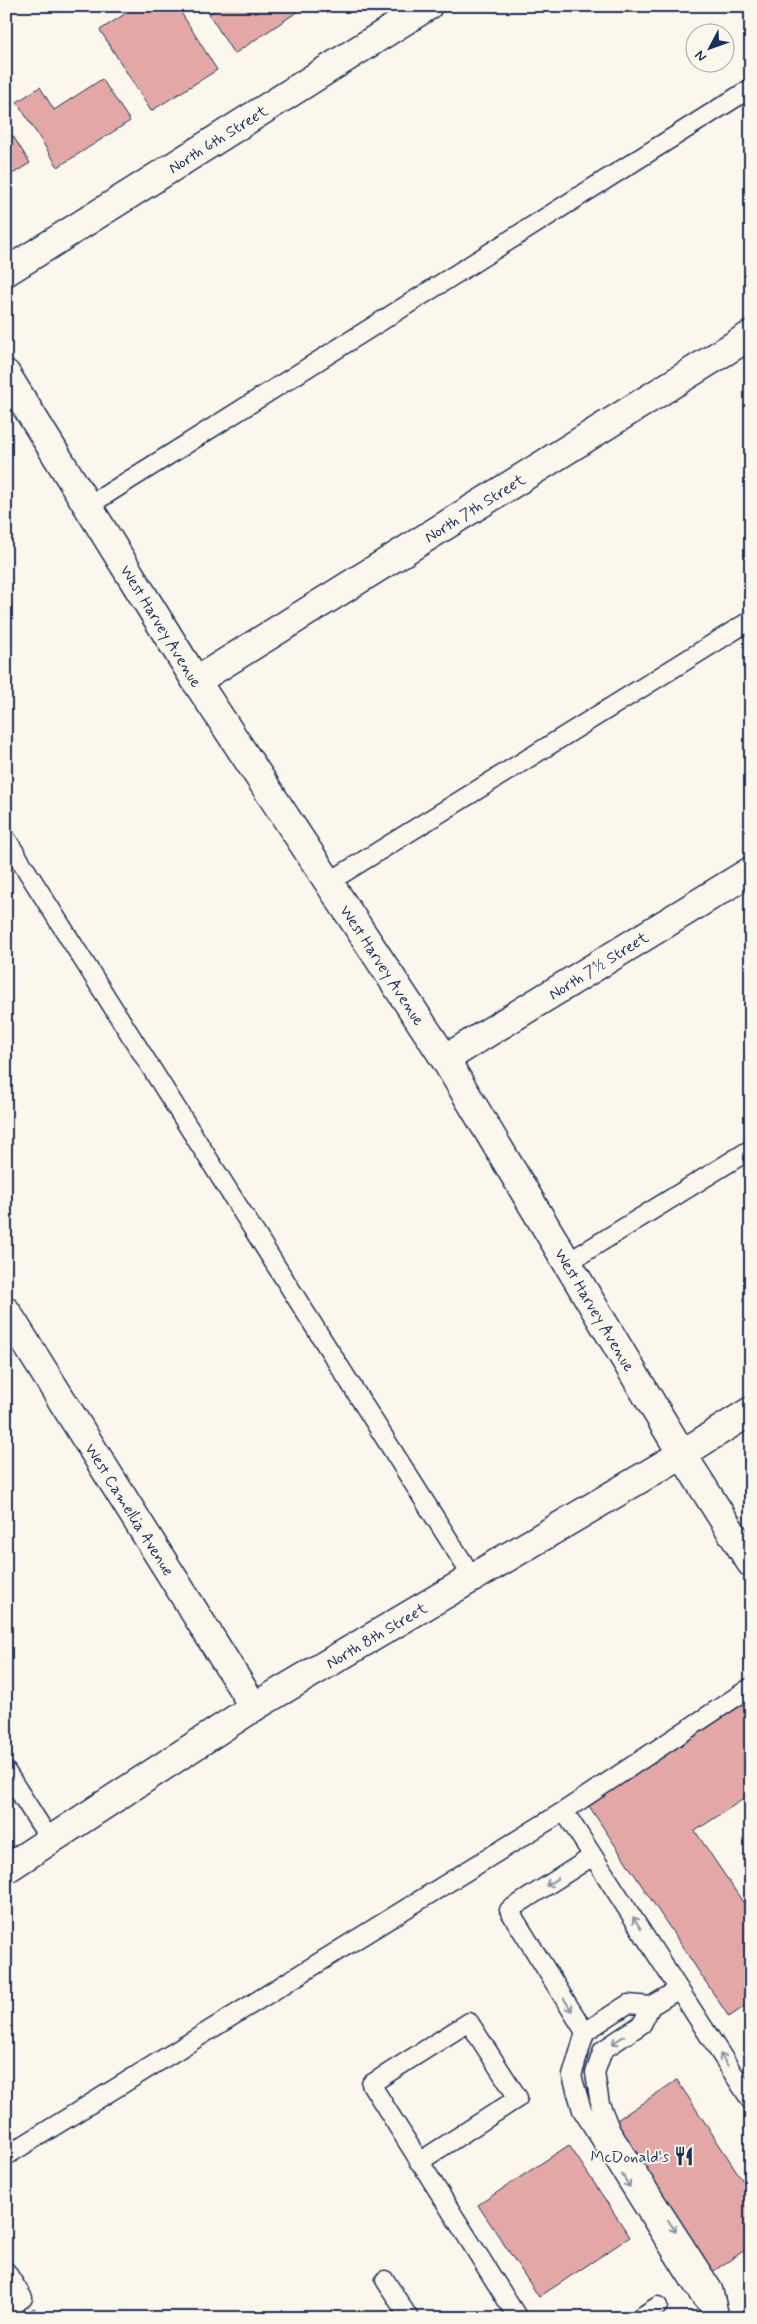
<svg xmlns="http://www.w3.org/2000/svg" width="757" height="2324" font-family="Mynerve,sans-serif">
  <style>
    .building { fill: #e3a8a6; stroke: #1b2f5e }
    .lines { fill: none; stroke-linecap: round; stroke-linejoin: round }
    .lane-casing { stroke: #1b2f5e; stroke-width: 21 }
    .street-casing { stroke: #1b2f5e; stroke-width: 31 }
    .secondary-casing { stroke: #1b2f5e; stroke-width: 31 }
    .lane { stroke: #fbf7ec; stroke-width: 18 }
    .street { stroke: #fbf7ec; stroke-width: 28 }
    .secondary { stroke: #fbf7ec; stroke-width: 28 }
    .oneway { stroke: #8b93a5 }
    .labels { text-anchor: middle; stroke-width: 4; stroke-linejoin: round; paint-order: stroke }
    .street-label { font-size: 16px; fill: #1b2f5e; stroke: #fbf7ec }
    .poi-label { font-size: 16px; fill: #1b2f5e; stroke: #fbf7ec; text-anchor: end }
  </style>
  <rect width="100%" height="100%" fill="#fbf7ec"/>
  <filter id="ink" filterUnits="userSpaceOnUse"><feTurbulence type="fractalNoise" baseFrequency=".02" numOctaves="2"/><feDisplacementMap in="SourceGraphic" scale="10" xChannelSelector="R" yChannelSelector="G"/><feConvolveMatrix kernelMatrix="1 2 1 2 8 2 1 2 1" color-interpolation-filters="sRGB"/></filter>
  <g filter="url(#ink)">
    <path class="building" d="M 137,6 L 177,6 L 217,70 L 151,111 L 100,30 Z
      M 221,6 L 302,6 L 303,8 L 234,54 L 209,14 Z
      M 102,79 L 130,121 L 58,167 L 17,102 L 40,87 L 54,110 Z
      M 6,125 L 30,163 L 6,178 Z
      M 751,1699 L 751,1794 L 695,1831 L 751,1914 L 751,2002 L 729,2017 L 589,1806 Z
      M 677,2080 L 751,2193 L 751,2246 L 712,2272 L 614,2122 Z
      M 569,2145 L 630,2237 L 539,2297 L 478,2205 Z
      M 34,2308 L 40,2318 L 19,2318 Z"/>
    <g class="lines">
      <defs>
        <path id="lane" d="M 88,506 L 751,88
          M 6,838 L 473,1578
          M 329,882 L 751,620
          M 567,1263 L 751,1149
          M 6,1771 L 50,1840
          M 564,1811 L 751,2101
          M 593,1856 L 509,1910 L 585,2032 L 572,2076 L 582,2110 L 700,2297 L 719,2318
          M 651,2006 L 642,2024 L 603,2050 L 595,2073 L 600,2104 L 611,2131 L 713,2289 L 720,2318
          M 585,2032 L 628,2004 L 651,2006 L 679,1989
          M 6,2156 L 564,1811 L 751,1687
          M 419,2162 L 518,2098 L 469,2022 L 371,2084 L 518,2318
          M 6,2271 L 23,2298 L 6,2309
          M 385,2280 L 409,2318
          M 639,2318 L 658,2306"/>
        <g id="street">
          <path id="s1" d="M 196,681 L 751,335"/>
          <path d="M 445,1059 L 751,871"/>
          <path id="s2" d="M 6,1311 L 254,1707"/>
          <path id="s3" d="M 6,1869 L 254,1707 L 682,1454 L 751,1411"/>
        </g>
        <g id="secondary">
          <path id="s4" d="M 6,272 L 428,6"/>
          <path id="s5" d="M 6,374 L 196,681 L 445,1059 L 682,1454 L 751,1563"/>
        </g>
      </defs>
      <use href="#lane" class="lane-casing"/>
      <use href="#street" class="street-casing"/>
      <use href="#secondary" class="secondary-casing"/>
      <use href="#lane" class="lane"/>
      <use href="#street" class="street"/>
      <use href="#secondary" class="secondary"/>
    </g>
    <defs><path id="oneway-shaft" d="M-6 0H5M1.5-3L5.5 0L1.5 3" fill="none" stroke-width="1.6" stroke-linecap="round" stroke-linejoin="round" transform="scale(1.25)"/></defs>
    <g class="oneway">
      <use href="#oneway-shaft" transform="translate(552 1882) rotate(147)"/>
      <use href="#oneway-shaft" transform="translate(637 1923) rotate(-123)"/>
      <use href="#oneway-shaft" transform="translate(568 2005) rotate(58)"/>
      <use href="#oneway-shaft" transform="translate(618 2040) rotate(146)"/>
      <use href="#oneway-shaft" transform="translate(724 2060) rotate(-123)"/>
      <use href="#oneway-shaft" transform="translate(626 2181) rotate(58)"/>
      <use href="#oneway-shaft" transform="translate(672 2226) rotate(57)"/>
    </g>
  </g>
  <defs>
    <symbol id="restaurant-bare" viewBox="-9 -9 18 18"><path d="M-5-6h1v4h1v-4h1v4h1v-4h1v5L-1.5 .5V6h-2V.5L-5-1ZM5-6V6H3V1.5H1.5Q1.5-4 5-6Z" fill="#1b2f5e" stroke="#fbf7ec" stroke-width="2.5" paint-order="stroke"/></symbol>
  </defs>
  <g fill-rule="evenodd">
    <use href="#restaurant-bare" x="670" y="2142" width="28" height="28"/>
  </g>
  <g class="labels">
    <g class="street-label">
      <text dy="6" stroke="none"><textPath href="#s4" startOffset="250">North 6th Street</textPath></text>
      <text dy="6" stroke="none"><textPath href="#s1" startOffset="328">North 7th Street</textPath></text>
      <text dy="6" stroke="none"><textPath href="#s5" startOffset="296">West Harvey Avenue</textPath></text>
      <text dy="6" stroke="none"><textPath href="#s5" startOffset="701">West Harvey Avenue</textPath></text>
      <text transform="translate(598 965) rotate(-32)" y="6">North 7½ Street</text>
      <text dy="6" stroke="none"><textPath href="#s5" startOffset="1106">West Harvey Avenue</textPath></text>
      <text dy="6" stroke="none"><textPath href="#s2" startOffset="234">West Camellia Avenue</textPath></text>
      <text dy="6" stroke="none"><textPath href="#s3" startOffset="438">North 8th Street</textPath></text>
    </g>
    <g class="poi-label">
      <text x="669" y="2162">McDonald's</text>
    </g>
  </g>
  <rect width="757" height="2324" fill="none" stroke="#fbf7ec" stroke-width="25"/>
  <rect x="12" y="12" width="732" height="2299" fill="none" stroke="#1b2f5e" stroke-width="2" filter="url(#ink)"/>
  <g transform="translate(710 48) rotate(229)"><circle r="24" fill="#fbf7ec" stroke="#a1a7b3"/>
  <path d="M0-4L9 19L0 12L-9 19Z" fill="#1b2f5e"/>
  <text y="-8" font-size="14" font-weight="bold" text-anchor="middle" fill="#1b2f5e">N</text>
  </g>
</svg>
